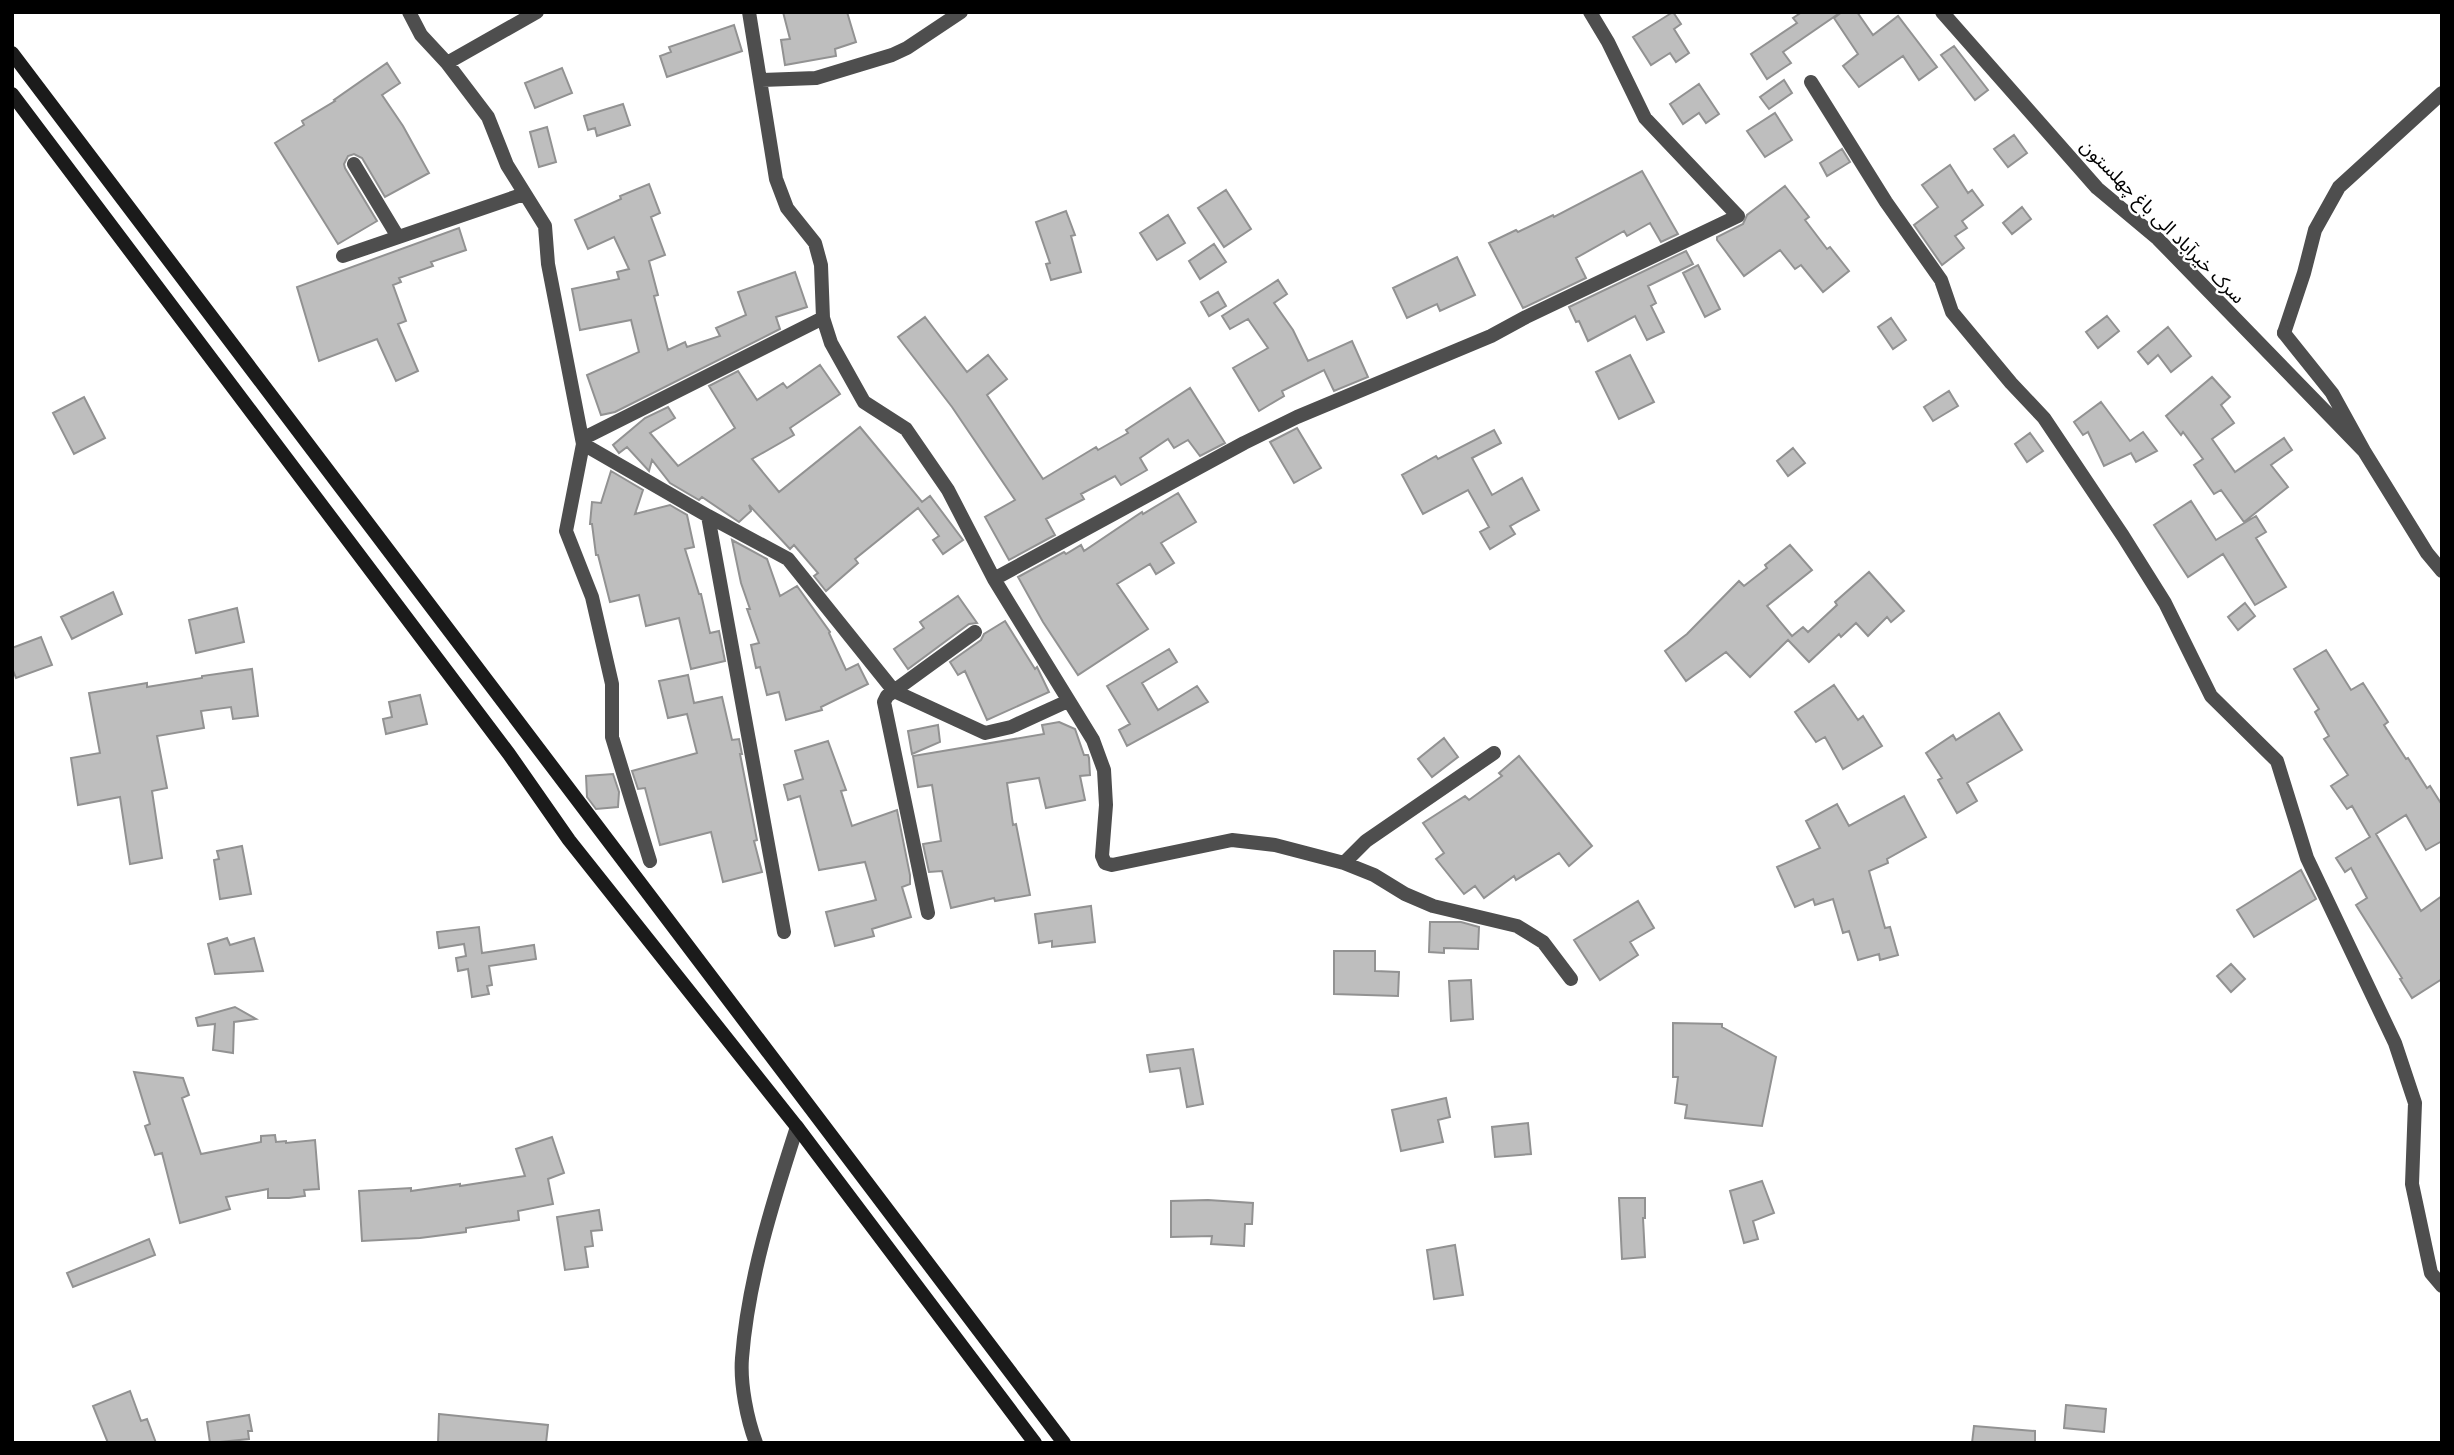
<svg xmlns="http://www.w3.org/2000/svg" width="2454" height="1455" font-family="Montserrat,'Noto Sans Arabic',sans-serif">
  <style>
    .building { fill: #bebebe; stroke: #929292; stroke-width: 2 }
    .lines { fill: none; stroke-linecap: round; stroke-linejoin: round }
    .minor { stroke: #4e4e4e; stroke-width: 14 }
    .tertiary { stroke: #4e4e4e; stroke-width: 14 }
    .secondary { stroke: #1b1b1b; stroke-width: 14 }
    .labels { text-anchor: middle; stroke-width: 5; stroke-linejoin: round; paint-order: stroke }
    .street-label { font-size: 19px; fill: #000; stroke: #fff }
  </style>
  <rect width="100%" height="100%" fill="#fff"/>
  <path class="building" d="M 783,12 L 847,12 L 856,42 L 835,49 L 836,56 L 785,65 L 781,40 L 790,39 Z
    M 1673,12 L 1681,24 L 1674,29 L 1689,53 L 1676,62 L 1670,53 L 1651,65 L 1633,37 Z
    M 1802,12 L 1841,12 L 1783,52 L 1791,63 L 1767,79 L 1751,54 L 1797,23 L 1793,18 Z
    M 1842,12 L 1857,12 L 1873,35 L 1898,16 L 1937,67 L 1919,80 L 1903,56 L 1859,87 L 1843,66 L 1858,54 L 1834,18 Z
    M 734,25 L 742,51 L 667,77 L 660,56 L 671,52 L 669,47 Z
    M 1954,46 L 1988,90 L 1975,100 L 1941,55 Z
    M 387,63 L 400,83 L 382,95 L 403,126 L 429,173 L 385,197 L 362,158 L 354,154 L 348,156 L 344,164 L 345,168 L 377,221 L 338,244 L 275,143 L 304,125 L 302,121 L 335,101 L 334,100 Z
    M 562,68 L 572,93 L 535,108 L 525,83 Z
    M 1784,80 L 1792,93 L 1769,109 L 1760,97 Z
    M 1699,84 L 1719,114 L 1706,123 L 1699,113 L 1683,124 L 1670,104 Z
    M 623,104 L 630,125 L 597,136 L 595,128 L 588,130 L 584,116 Z
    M 1775,113 L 1792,140 L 1765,157 L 1747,131 Z
    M 547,127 L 556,162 L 539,167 L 530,132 Z
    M 2014,135 L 2027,153 L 2008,167 L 1994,149 Z
    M 1842,149 L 1850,162 L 1827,176 L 1820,163 Z
    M 1950,165 L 1968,193 L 1972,190 L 1983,205 L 1962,221 L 1967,228 L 1955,236 L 1964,248 L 1942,265 L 1914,225 L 1938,207 L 1922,185 Z
    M 1642,171 L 1678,234 L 1661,242 L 1650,223 L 1627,236 L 1624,231 L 1576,258 L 1586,278 L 1523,308 L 1489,243 L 1516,230 L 1518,232 L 1553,215 L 1554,217 Z
    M 649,184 L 660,213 L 651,217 L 665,255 L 649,261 L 658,295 L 654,296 L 668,350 L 685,342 L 687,347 L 720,336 L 716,328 L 746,315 L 738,292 L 795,272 L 807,307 L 776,317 L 780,329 L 615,412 L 601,415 L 587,375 L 639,352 L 631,320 L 580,330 L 572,289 L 619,279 L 617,272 L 629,269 L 614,237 L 588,249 L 575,220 L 621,199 L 620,196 Z
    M 1785,186 L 1809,217 L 1805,220 L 1827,249 L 1830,247 L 1849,271 L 1823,292 L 1801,265 L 1795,269 L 1780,250 L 1744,276 L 1717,240 L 1717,237 L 1743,224 L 1747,215 Z
    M 1226,190 L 1251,229 L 1224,247 L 1198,208 Z
    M 2022,207 L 2031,219 L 2012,234 L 2003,223 Z
    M 1066,211 L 1075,235 L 1071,236 L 1081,272 L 1051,280 L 1046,264 L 1050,263 L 1036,222 Z
    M 1168,215 L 1185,243 L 1157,260 L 1140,233 Z
    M 459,228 L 466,250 L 431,262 L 433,266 L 399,278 L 401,282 L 393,285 L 406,321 L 398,324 L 418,371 L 396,381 L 377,339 L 319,361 L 297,287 Z
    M 1214,244 L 1226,262 L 1200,279 L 1189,261 Z
    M 1686,251 L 1693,264 L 1648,286 L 1656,303 L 1651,306 L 1664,332 L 1647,340 L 1635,316 L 1588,341 L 1579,321 L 1576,322 L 1569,307 Z
    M 1457,257 L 1475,295 L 1440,311 L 1437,304 L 1407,318 L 1393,288 Z
    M 1698,265 L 1720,309 L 1705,317 L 1683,273 Z
    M 1278,280 L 1287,294 L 1274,303 L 1293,330 L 1308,361 L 1352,341 L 1368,377 L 1334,391 L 1324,370 L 1282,391 L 1284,396 L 1259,411 L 1233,368 L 1268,348 L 1248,319 L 1230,329 L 1222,316 Z
    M 1218,292 L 1226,306 L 1209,316 L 1201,302 Z
    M 2107,316 L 2119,331 L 2098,348 L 2086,332 Z
    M 925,317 L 967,372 L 988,355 L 1007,379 L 987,395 L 1043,479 L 1096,447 L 1098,450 L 1128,433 L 1126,430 L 1190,388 L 1225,443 L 1200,456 L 1188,440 L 1174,448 L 1168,439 L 1140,458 L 1147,470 L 1121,485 L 1115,476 L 1081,494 L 1084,499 L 1046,519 L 1055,535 L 1009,560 L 985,517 L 1015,500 L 952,407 L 898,337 Z
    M 1891,318 L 1906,340 L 1893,349 L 1878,327 Z
    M 2168,327 L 2191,356 L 2171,372 L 2158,355 L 2148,364 L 2138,352 Z
    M 1630,355 L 1654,402 L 1619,419 L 1596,372 Z
    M 820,365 L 840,394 L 790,428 L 794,435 L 752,459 L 779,492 L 860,427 L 922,502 L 930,496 L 963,540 L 943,554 L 933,540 L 939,536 L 918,508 L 855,559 L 858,563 L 826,591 L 814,576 L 818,573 L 794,545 L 790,549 L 749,505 L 751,511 L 739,522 L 702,497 L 699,500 L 670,483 L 652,460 L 649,471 L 627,447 L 619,453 L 613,445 L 645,418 L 668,407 L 675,418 L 650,433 L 678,466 L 735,428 L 709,386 L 738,371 L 757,400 L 783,383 L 787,388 Z
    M 2212,377 L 2230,397 L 2221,405 L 2234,423 L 2212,439 L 2235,472 L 2284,438 L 2292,450 L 2271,465 L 2288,487 L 2244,522 L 2221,490 L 2214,494 L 2194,465 L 2203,459 L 2183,432 L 2181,435 L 2166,416 Z
    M 1949,391 L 1958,406 L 1933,421 L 1924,407 Z
    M 84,397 L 105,438 L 74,454 L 53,413 Z
    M 2101,402 L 2130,441 L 2143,432 L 2157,451 L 2136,462 L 2131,453 L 2104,466 L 2088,432 L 2083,435 L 2074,422 Z
    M 1297,428 L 1321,468 L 1294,483 L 1270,442 Z
    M 1494,430 L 1501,443 L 1472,458 L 1492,495 L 1522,478 L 1539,510 L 1510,526 L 1515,534 L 1490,549 L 1480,532 L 1489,527 L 1468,490 L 1423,514 L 1402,475 L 1436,456 L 1438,459 Z
    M 2030,433 L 2043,451 L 2027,462 L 2015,444 Z
    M 1793,448 L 1805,463 L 1788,476 L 1777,461 Z
    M 611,471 L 643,490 L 635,514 L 670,505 L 687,515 L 694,547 L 685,549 L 699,594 L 701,594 L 710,633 L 719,631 L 725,661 L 691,669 L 679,618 L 646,626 L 639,595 L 610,602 L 598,555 L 596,555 L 592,524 L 590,524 L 592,502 L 601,503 Z
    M 1178,493 L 1196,522 L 1161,543 L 1174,563 L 1156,574 L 1150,564 L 1117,584 L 1148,629 L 1078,675 L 1043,622 L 1018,577 L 1064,552 L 1066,554 L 1081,545 L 1084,551 L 1142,512 L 1143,514 Z
    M 2191,501 L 2216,540 L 2256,516 L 2266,532 L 2256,538 L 2286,587 L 2255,605 L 2223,554 L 2188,577 L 2154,525 Z
    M 732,540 L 767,559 L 780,596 L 797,586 L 830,632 L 829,633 L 846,670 L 858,664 L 868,684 L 821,707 L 822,710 L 786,720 L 779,692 L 767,695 L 760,667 L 756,668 L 751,645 L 759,643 L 747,609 L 750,609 L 741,583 Z
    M 1790,545 L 1812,570 L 1767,606 L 1792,636 L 1803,627 L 1808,632 L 1837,605 L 1835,602 L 1869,572 L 1904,611 L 1891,622 L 1887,617 L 1868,636 L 1856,623 L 1841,637 L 1839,634 L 1809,662 L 1788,640 L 1750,677 L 1726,652 L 1686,681 L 1665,651 L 1687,634 L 1739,581 L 1744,586 L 1767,568 L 1765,565 Z
    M 113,592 L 122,614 L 72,639 L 61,617 Z
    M 958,596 L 977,623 L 969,624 L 908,669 L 894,649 L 924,628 L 920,622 Z
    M 2245,603 L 2255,616 L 2238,630 L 2228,617 Z
    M 237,608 L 244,642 L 196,653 L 189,620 Z
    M 1005,621 L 1035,669 L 1037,667 L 1049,692 L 987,720 L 965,671 L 958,675 L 950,662 L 981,640 L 984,634 Z
    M 41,637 L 52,665 L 16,678 L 12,668 L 12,648 Z
    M 1169,649 L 1177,662 L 1142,683 L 1158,710 L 1197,686 L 1208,702 L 1127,746 L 1119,730 L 1130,724 L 1107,686 Z
    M 2326,650 L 2351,690 L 2363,683 L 2388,722 L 2384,725 L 2406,759 L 2408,758 L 2427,788 L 2430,786 L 2442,805 L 2442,841 L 2426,850 L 2406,815 L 2376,834 L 2421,911 L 2442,896 L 2442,979 L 2412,998 L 2400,979 L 2402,978 L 2356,905 L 2367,898 L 2351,868 L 2345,872 L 2336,858 L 2370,837 L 2352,806 L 2347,809 L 2331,786 L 2348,775 L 2324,739 L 2329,736 L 2315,712 L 2319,709 L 2294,669 Z
    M 252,669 L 258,716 L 233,719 L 231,707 L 201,711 L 204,728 L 157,736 L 167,788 L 152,791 L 162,858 L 130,864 L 120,797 L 78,805 L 71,758 L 100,753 L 89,693 L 147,683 L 147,687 L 202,678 L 202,676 Z
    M 688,675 L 694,703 L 722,697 L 732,740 L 739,739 L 742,754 L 740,754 L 757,840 L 754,841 L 762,872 L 723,882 L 711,832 L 660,845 L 645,788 L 638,789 L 632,771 L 697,753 L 687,714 L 668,718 L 659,681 Z
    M 1834,685 L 1858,720 L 1863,716 L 1882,746 L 1843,769 L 1825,737 L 1816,742 L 1795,712 Z
    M 420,695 L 427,724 L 386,734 L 383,719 L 392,717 L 389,702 Z
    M 1999,713 L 2022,750 L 1967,783 L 1977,801 L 1957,813 L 1938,780 L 1942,778 L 1926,753 L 1953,735 L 1956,740 Z
    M 1059,722 L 1075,729 L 1084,755 L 1088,755 L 1089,758 L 1090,775 L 1080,776 L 1085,800 L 1046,808 L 1039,778 L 1007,783 L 1013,825 L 1016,824 L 1030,895 L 995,901 L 994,898 L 951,908 L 942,871 L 929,872 L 923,844 L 941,841 L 932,785 L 918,787 L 913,756 L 1044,734 L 1042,725 Z
    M 938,725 L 940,742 L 912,754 L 908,731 Z
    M 1444,738 L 1458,757 L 1432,777 L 1418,759 Z
    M 828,741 L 846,790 L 841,791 L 852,826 L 897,810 L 910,875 L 910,884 L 902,887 L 911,917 L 872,929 L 874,936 L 835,946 L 826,912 L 876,900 L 865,862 L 819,870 L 800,796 L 788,800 L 784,785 L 803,779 L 795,751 Z
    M 1519,756 L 1592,846 L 1569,866 L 1559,853 L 1516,880 L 1514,876 L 1484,898 L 1475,886 L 1464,894 L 1436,859 L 1444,853 L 1423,823 L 1465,796 L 1469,800 L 1502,776 L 1499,773 Z
    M 613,774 L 619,792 L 618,807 L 596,809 L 587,797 L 586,776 Z
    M 1904,796 L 1926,837 L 1887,859 L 1888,863 L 1869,871 L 1885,928 L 1890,927 L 1898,955 L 1880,960 L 1879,954 L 1858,960 L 1849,931 L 1843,933 L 1833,899 L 1815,905 L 1813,899 L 1795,907 L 1777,867 L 1820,848 L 1806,821 L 1837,804 L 1849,826 Z
    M 242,846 L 251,894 L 220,899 L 214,860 L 219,859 L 217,851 Z
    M 2301,870 L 2316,899 L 2254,937 L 2237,910 Z
    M 1638,901 L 1654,928 L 1630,942 L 1638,955 L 1600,980 L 1574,940 Z
    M 1091,906 L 1095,942 L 1052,947 L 1052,941 L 1039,943 L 1035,914 Z
    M 1430,922 L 1461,922 L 1479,927 L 1478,949 L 1444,948 L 1444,953 L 1429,952 Z
    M 479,927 L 482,953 L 534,945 L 536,959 L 489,966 L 492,985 L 487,986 L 489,994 L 472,997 L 468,969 L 458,971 L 456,958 L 466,956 L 464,944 L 439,948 L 437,932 Z
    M 227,938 L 230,945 L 254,938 L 263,971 L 215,974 L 208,944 Z
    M 1334,951 L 1375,951 L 1375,971 L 1399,972 L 1398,996 L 1334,994 Z
    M 2231,964 L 2245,979 L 2231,992 L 2217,976 Z
    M 1471,980 L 1473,1019 L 1451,1021 L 1449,981 Z
    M 235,1007 L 256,1019 L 234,1022 L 233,1053 L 213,1050 L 215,1024 L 198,1026 L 196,1018 Z
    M 1673,1023 L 1722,1024 L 1722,1027 L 1776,1057 L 1762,1126 L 1685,1118 L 1687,1105 L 1675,1103 L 1678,1077 L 1673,1077 Z
    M 1193,1049 L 1203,1104 L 1187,1107 L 1180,1068 L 1150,1072 L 1147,1055 Z
    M 134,1072 L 183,1078 L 189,1095 L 182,1098 L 201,1154 L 261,1142 L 261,1136 L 275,1135 L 276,1142 L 286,1141 L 286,1143 L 315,1140 L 319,1189 L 304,1190 L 305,1196 L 289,1198 L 268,1198 L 268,1189 L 226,1197 L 230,1209 L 180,1223 L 162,1153 L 155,1155 L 145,1126 L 150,1124 Z
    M 1446,1098 L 1450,1117 L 1438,1120 L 1443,1142 L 1401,1151 L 1392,1110 Z
    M 1528,1123 L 1531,1154 L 1495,1157 L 1492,1127 Z
    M 552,1137 L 564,1173 L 548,1179 L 553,1204 L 518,1211 L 519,1220 L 466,1228 L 466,1232 L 420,1238 L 362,1241 L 359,1191 L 411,1188 L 411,1191 L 460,1184 L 460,1186 L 525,1176 L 516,1149 Z
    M 1762,1181 L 1774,1213 L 1753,1221 L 1758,1239 L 1744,1243 L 1730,1191 Z
    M 1619,1198 L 1645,1198 L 1645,1218 L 1643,1218 L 1645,1257 L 1622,1259 Z
    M 1208,1200 L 1253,1203 L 1252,1224 L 1245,1224 L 1244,1246 L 1211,1244 L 1212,1236 L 1171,1237 L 1171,1201 Z
    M 599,1210 L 602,1230 L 591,1231 L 593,1246 L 585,1247 L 588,1267 L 565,1270 L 557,1217 Z
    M 149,1239 L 155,1255 L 73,1287 L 67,1273 Z
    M 1455,1245 L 1463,1295 L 1434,1299 L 1427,1250 Z
    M 130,1391 L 141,1421 L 147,1419 L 156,1443 L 108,1443 L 93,1406 Z
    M 2066,1405 L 2106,1409 L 2104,1432 L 2064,1428 Z
    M 439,1414 L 548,1425 L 546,1443 L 438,1443 Z
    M 249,1415 L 252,1431 L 248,1431 L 249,1439 L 210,1443 L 207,1422 Z
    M 1974,1426 L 2035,1431 L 2035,1443 L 1972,1443 Z"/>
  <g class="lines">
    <path class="minor" d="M 409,12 L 421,35 L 447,63 L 488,117 L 507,165 L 545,226 L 548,264 L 583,444 L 566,531 L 592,597 L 612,684 L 612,737 L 650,861
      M 749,12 L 776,179 L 787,208 L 815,243 L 821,265 L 823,318 L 831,343 L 864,402 L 906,429 L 948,490 L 994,579 L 1093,740 L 1104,770 L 1106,805 L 1102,856 L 1105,863 L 1112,865 L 1232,840 L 1275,845 L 1344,863 L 1374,875 L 1405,894 L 1433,906 L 1517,926 L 1543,942 L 1571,979
      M 447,63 L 537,12
      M 761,80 L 816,78 L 892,55 L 907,48 L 961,12
      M 1811,82 L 1886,202 L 1941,280 L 1952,312 L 2011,383 L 2044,418 L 2123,536 L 2165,603 L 2211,696 L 2277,761 L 2307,858 L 2395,1043 L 2415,1103 L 2412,1184 L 2431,1273 L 2442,1286
      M 354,164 L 398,237
      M 343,256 L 524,194
      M 2284,333 L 2304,273 L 2315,230 L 2339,187 L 2442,93
      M 582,439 L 823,318
      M 583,444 L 708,516 L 788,559 L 894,691 L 985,733 L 1011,727 L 1068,701
      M 708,516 L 784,932
      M 994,579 L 1244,443 L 1297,417 L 1491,336 L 1526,317 L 1738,216 L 1645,118 L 1608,42 L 1590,12
      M 1344,863 L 1366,841 L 1494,753
      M 928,913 L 884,702 L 887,696 L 975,632
      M 756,1443 C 747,1419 740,1384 742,1358 C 748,1280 773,1201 797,1127"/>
    <path class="tertiary" d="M 1942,12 L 2097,188 L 2158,239 L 2364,451
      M 2284,333 L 2332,393 L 2364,451 L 2427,553 L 2442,571"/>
    <path class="secondary" d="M 12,53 L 1064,1443
      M 12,94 L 509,754 L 569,840 L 797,1127 L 1035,1443"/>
  </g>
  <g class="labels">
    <g class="street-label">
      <text transform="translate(2163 221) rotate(45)" y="7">سرک خیرآباد الی باغ چهلستون</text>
    </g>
  </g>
  <rect width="2454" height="1455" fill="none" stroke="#000000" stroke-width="28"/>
</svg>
